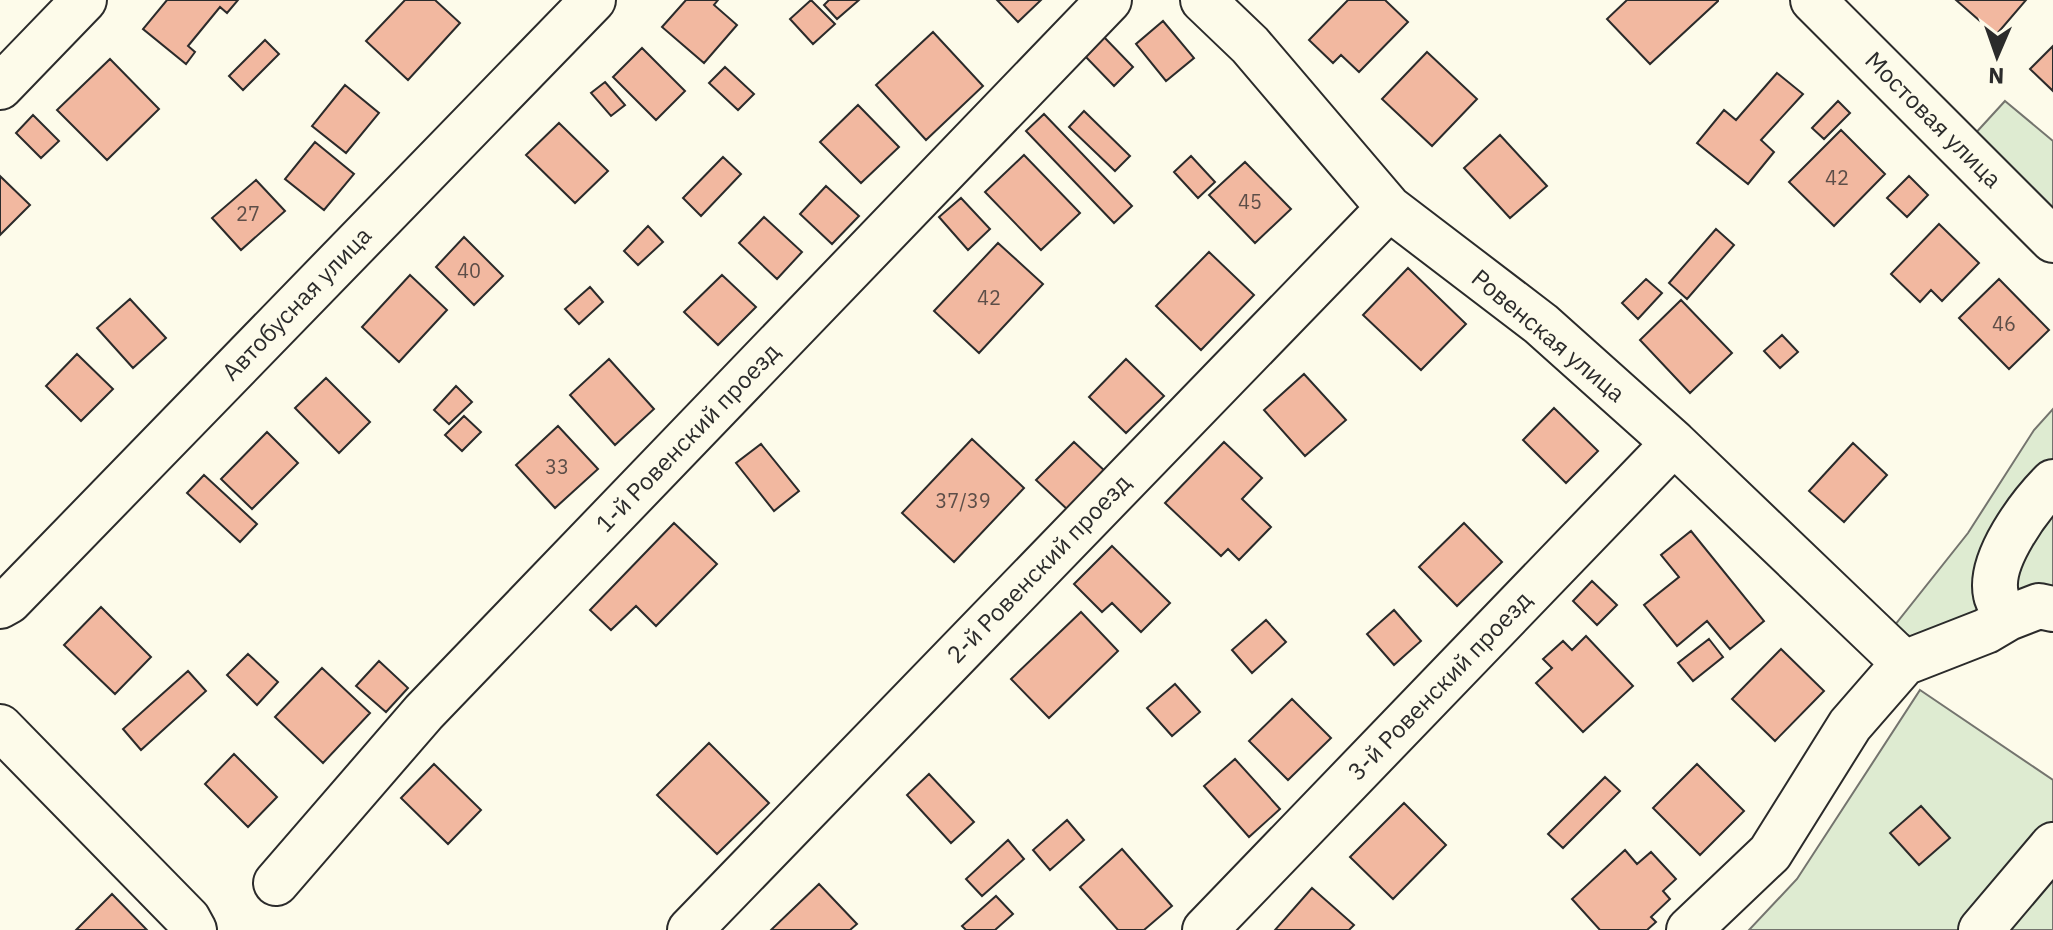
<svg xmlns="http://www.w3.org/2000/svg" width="2053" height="930" font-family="'IBM Plex Sans',sans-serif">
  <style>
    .green { fill: #deebd1; stroke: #74746e; stroke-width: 2 }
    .building { fill: #f2b8a0; stroke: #2b2b2b; stroke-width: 2 }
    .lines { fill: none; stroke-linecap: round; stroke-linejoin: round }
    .minor-casing { stroke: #2b2b2b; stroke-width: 48 }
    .minor { stroke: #fdfbea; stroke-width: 44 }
    .labels { text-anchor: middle; stroke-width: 6; stroke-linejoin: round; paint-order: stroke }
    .number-label { font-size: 20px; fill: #5d4e48 }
    .street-label { font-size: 24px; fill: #2b2b2b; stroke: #fdfbea }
  </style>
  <rect width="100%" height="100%" fill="#fdfbea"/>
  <path class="green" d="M 2005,101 L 2053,141 L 2053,218 L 1972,137 Z
    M 2053,409 L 2053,470 L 1981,610 L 1916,638 L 1891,630 L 1968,533 L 2034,430 Z
    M 2053,494 L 2053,587 L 2014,592 L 2021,534 Z
    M 1920,690 L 2053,780 L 2053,930 L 1749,930 L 1797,879 Z"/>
  <path class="building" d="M 167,0 L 238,0 L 227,13 L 220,7 L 188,46 L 195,52 L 186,64 L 143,29 Z
    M 405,0 L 435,0 L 460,23 L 408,80 L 366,41 Z
    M 686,0 L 718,0 L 714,5 L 737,25 L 704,63 L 662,27 Z
    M 811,0 L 835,24 L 813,44 L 790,19 Z
    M 829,0 L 859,0 L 837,19 L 824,5 Z
    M 997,0 L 1041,0 L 1018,22 Z
    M 1348,0 L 1385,0 L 1408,22 L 1359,72 L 1341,55 L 1333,63 L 1309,40 Z
    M 1627,0 L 1718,0 L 1718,1 L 1650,64 L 1607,19 Z
    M 1956,0 L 2026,0 L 1996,35 Z
    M 1163,21 L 1194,58 L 1166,81 L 1136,44 Z
    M 933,32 L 983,86 L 926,140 L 876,85 Z
    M 1103,36 L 1133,67 L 1114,86 L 1084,55 Z
    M 265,40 L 279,54 L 243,90 L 229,76 Z
    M 2053,46 L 2053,91 L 2030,69 Z
    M 642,48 L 685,91 L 656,120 L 613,77 Z
    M 1427,52 L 1477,99 L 1432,146 L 1382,99 Z
    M 110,59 L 159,109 L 107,160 L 57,110 Z
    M 725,67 L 754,94 L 738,110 L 709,83 Z
    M 1777,73 L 1803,94 L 1761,140 L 1774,152 L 1748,184 L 1697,143 L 1724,110 L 1736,120 Z
    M 605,82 L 625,105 L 611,116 L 591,93 Z
    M 345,85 L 379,113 L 346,153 L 312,126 Z
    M 1838,101 L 1850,113 L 1824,139 L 1812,128 Z
    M 858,105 L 899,147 L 861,183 L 820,142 Z
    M 1084,111 L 1130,156 L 1115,171 L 1069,127 Z
    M 1044,114 L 1132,206 L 1114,223 L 1026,131 Z
    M 33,115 L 59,141 L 41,158 L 16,133 Z
    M 559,123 L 608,171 L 575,203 L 526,155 Z
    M 1841,130 L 1885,174 L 1834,226 L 1789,182 Z
    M 1500,135 L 1547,186 L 1510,218 L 1464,168 Z
    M 315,142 L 354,174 L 324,210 L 285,179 Z
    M 1024,155 L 1080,213 L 1041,250 L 985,192 Z
    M 1191,156 L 1215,182 L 1198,198 L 1174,172 Z
    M 723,157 L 741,174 L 701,216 L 683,198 Z
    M 1245,162 L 1291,209 L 1255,243 L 1209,195 Z
    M 0,176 L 30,205 L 0,235 Z
    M 1909,176 L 1928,195 L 1907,217 L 1887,198 Z
    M 256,180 L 285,211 L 241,250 L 212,218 Z
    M 826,186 L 859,216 L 832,244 L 800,214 Z
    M 961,198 L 990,229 L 968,250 L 939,217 Z
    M 764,217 L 802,252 L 777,279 L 739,243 Z
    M 1939,224 L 1979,263 L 1942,301 L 1931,290 L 1920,302 L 1891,274 Z
    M 648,226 L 663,242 L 638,265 L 624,251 Z
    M 1716,229 L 1734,245 L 1687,299 L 1669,283 Z
    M 464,237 L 503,276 L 474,305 L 436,267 Z
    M 998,243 L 1043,284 L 979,353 L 934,311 Z
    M 1209,252 L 1254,295 L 1201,350 L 1156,306 Z
    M 1408,268 L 1466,324 L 1421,370 L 1363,315 Z
    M 410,275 L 447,310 L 399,362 L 362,327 Z
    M 722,275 L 756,307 L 718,345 L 684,312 Z
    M 1646,279 L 1662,293 L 1638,319 L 1622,303 Z
    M 1999,279 L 2049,330 L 2009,369 L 1959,318 Z
    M 590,287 L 603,302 L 579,324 L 565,309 Z
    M 130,299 L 166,338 L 133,368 L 97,328 Z
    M 1681,300 L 1732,353 L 1690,393 L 1640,340 Z
    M 1782,335 L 1798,352 L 1780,368 L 1764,351 Z
    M 77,354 L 113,389 L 81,421 L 46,386 Z
    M 609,359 L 654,409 L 615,445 L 570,395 Z
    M 1126,359 L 1164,396 L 1126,433 L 1089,397 Z
    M 1304,374 L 1346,420 L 1305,456 L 1264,410 Z
    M 326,378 L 370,422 L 339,453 L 295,408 Z
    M 456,386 L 472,402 L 449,424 L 434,410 Z
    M 1554,408 L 1598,451 L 1566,483 L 1523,440 Z
    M 464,416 L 481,432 L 462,451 L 445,435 Z
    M 558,426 L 598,469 L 555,508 L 516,465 Z
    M 267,432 L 298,463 L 252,509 L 221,479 Z
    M 972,439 L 1024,488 L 954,562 L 902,513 Z
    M 1074,442 L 1107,473 L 1069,511 L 1036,480 Z
    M 1224,442 L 1262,478 L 1242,499 L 1271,527 L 1239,560 L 1228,549 L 1221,556 L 1165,503 Z
    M 1853,443 L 1887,475 L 1844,522 L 1809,491 Z
    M 761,444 L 799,491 L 774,511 L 736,463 Z
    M 204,475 L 257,524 L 240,542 L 187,493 Z
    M 674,523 L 717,564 L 656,626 L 636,606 L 611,630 L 590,610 Z
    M 1464,523 L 1502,562 L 1457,606 L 1419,567 Z
    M 1691,531 L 1764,621 L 1730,649 L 1707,621 L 1677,646 L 1644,605 L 1679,577 L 1661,555 Z
    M 1112,546 L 1170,603 L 1141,632 L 1112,603 L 1102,612 L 1074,584 Z
    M 1592,581 L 1617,605 L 1597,625 L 1573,601 Z
    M 101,607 L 151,657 L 115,694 L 64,645 Z
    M 1394,610 L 1421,641 L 1394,665 L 1367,634 Z
    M 1081,612 L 1118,651 L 1049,718 L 1011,679 Z
    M 1266,620 L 1286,642 L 1252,673 L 1232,650 Z
    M 1586,636 L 1633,686 L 1583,732 L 1536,683 L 1552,668 L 1543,659 L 1563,641 L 1572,650 Z
    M 1709,639 L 1723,657 L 1693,681 L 1678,663 Z
    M 1781,649 L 1824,691 L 1775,741 L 1732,699 Z
    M 248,654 L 278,682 L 257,705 L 227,675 Z
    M 379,661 L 408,688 L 386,712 L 356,686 Z
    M 322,668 L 370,713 L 323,763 L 275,717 Z
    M 188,671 L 206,691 L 141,750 L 123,729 Z
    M 1175,684 L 1200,712 L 1172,736 L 1147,708 Z
    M 1292,699 L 1331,738 L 1288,780 L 1249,741 Z
    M 709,743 L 769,803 L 717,854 L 657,795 Z
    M 234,754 L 277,797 L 248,827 L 205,784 Z
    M 1235,759 L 1280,809 L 1249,837 L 1204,786 Z
    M 434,764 L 481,810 L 448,844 L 401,798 Z
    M 1697,764 L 1744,811 L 1700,855 L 1653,808 Z
    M 929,774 L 974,822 L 951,843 L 907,795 Z
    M 1605,777 L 1620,791 L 1563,848 L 1548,834 Z
    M 1404,803 L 1446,845 L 1393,899 L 1350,857 Z
    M 1921,806 L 1950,838 L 1919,865 L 1890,833 Z
    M 1067,820 L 1084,840 L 1050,870 L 1033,850 Z
    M 1008,840 L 1024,859 L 982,896 L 966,879 Z
    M 1122,849 L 1172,906 L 1144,930 L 1118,930 L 1080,887 Z
    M 1625,850 L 1637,864 L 1651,852 L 1676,879 L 1663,891 L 1670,899 L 1651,917 L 1656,922 L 1647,930 L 1600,930 L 1572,899 Z
    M 819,884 L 857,924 L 850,930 L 771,930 Z
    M 1312,888 L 1354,925 L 1349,930 L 1275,930 Z
    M 112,894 L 147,930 L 76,930 Z
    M 996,896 L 1013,914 L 995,930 L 966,930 L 962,926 Z"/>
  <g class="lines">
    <defs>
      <path id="minor" d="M 1203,0 L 1250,45 L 1389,208 L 1541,324 L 1674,443 L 1904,663
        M 1813,0 L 2053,240
        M 0,87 L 84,0
        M 0,606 L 9,601 L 593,0
        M 2008,618 C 2004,611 1997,602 1996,595 C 1988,560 2030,505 2053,482
        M 0,727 L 188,919 L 194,930
        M 276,883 L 424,712 L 1109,0
        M 690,930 L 1389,208
        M 1205,930 L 1674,443
        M 1689,930 L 1770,853 L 1850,725 L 1904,663 L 1986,631 L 2008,618 L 2039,606 L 2053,609
        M 1981,930 L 2053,845"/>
    </defs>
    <use href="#minor" class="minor-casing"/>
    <use href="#minor" class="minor"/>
  </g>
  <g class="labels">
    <g class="number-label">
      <text x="1837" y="185">42</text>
      <text x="1250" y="209">45</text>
      <text x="248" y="221">27</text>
      <text x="469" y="278">40</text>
      <text x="989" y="305">42</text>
      <text x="2004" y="331">46</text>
      <text x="557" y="474">33</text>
      <text x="963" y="508">37/39</text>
    </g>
    <g class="street-label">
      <text transform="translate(1933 120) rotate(45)" y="8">Мостовая улица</text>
      <text transform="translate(297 304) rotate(-46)" y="8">Автобусная улица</text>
      <text transform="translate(1548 336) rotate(40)" y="8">Ровенская улица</text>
      <text transform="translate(688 438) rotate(-46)" y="8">1-й Ровенский проезд</text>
      <text transform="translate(1039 569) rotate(-46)" y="8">2-й Ровенский проезд</text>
      <text transform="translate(1440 686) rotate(-46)" y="8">3-й Ровенский проезд</text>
    </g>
  </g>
  <g transform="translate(1997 56) rotate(182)" stroke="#fdfbea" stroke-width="6" paint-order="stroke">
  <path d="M0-6L14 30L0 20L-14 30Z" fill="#2b2b2b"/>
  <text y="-12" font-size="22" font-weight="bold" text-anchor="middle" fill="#2b2b2b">N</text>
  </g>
</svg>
